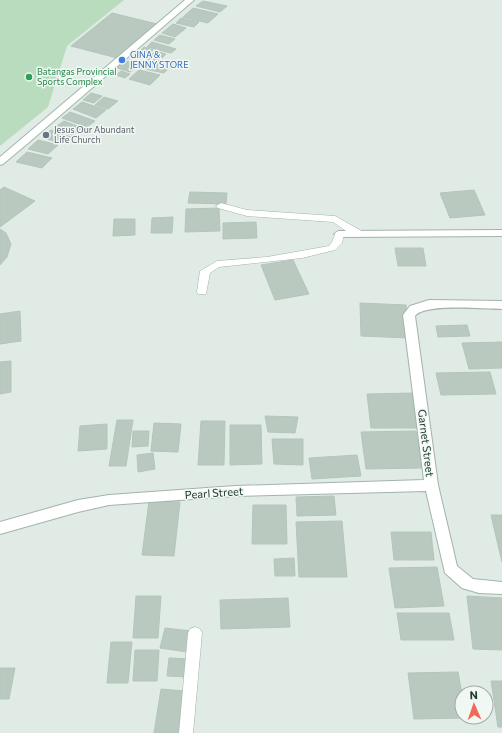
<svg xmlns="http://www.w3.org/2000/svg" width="502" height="733" font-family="Commissioner,sans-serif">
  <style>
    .green { fill: #b9dcbe }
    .building { fill: #b9c9c0; stroke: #b3c5bb }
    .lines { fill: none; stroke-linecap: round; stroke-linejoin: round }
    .lane-casing { stroke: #a3b3ab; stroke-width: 1 }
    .street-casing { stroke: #a3b3ab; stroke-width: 2 }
    .secondary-casing { stroke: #9fb7ab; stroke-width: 2 }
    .lane { fill: #fff; fill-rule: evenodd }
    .street { fill: #fff; fill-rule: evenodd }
    .secondary { fill: #fff; fill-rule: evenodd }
    .shop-dot { fill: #3f7fe0; stroke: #f1f8f3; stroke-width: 1.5 }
    .leisure-dot { fill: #2e9e5b; stroke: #f1f8f3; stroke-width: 1.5 }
    .worship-dot { fill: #6b7280; stroke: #f1f8f3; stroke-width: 1.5 }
    .labels { text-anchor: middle; stroke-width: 3; stroke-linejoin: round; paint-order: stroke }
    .far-shop-label { font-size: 9px; fill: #366cbe; stroke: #f1f8f3; text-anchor: start }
    .far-leisure-label { font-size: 9px; fill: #27864d; stroke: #f1f8f3; text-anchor: start }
    .far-worship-label { font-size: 9px; fill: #5b616d; stroke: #f1f8f3; text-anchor: start }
    .street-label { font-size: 11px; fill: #213b31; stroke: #f1f8f3 }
  </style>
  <rect width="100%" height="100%" fill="#e0ebe5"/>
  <path class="green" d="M 0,0 L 124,0 L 67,46 L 48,107 L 0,146 Z"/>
  <path class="building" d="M 203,1 L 227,6 L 220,12 L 196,6 Z
    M 193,8 L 218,14 L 208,23 L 183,17 Z
    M 112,13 L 157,24 L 117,58 L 71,46 Z
    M 181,18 L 199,22 L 194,27 L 176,23 Z
    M 173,24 L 186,28 L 175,37 L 162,33 Z
    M 160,35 L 175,39 L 169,44 L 154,40 Z
    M 152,42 L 176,49 L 171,53 L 147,47 Z
    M 144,47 L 153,50 L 149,53 L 140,51 Z
    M 155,51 L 166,54 L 162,58 L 151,56 Z
    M 150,58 L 173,64 L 164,73 L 140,68 Z
    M 127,61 L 139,65 L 130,72 L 117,68 Z
    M 139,70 L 160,75 L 150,85 L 129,79 Z
    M 121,71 L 130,74 L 125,78 L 116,75 Z
    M 91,93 L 102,96 L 94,103 L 83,100 Z
    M 104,97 L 118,101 L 108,109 L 95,105 Z
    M 82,102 L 106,110 L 96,118 L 73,109 Z
    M 70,112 L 95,121 L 87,127 L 62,118 Z
    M 64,121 L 82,128 L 72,135 L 54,128 Z
    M 51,130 L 71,137 L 62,144 L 42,137 Z
    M 38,140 L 58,145 L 48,154 L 28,149 Z
    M 27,152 L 52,158 L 42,168 L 16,162 Z
    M 4,187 L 35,201 L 0,227 L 0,190 Z
    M 474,190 L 485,215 L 450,218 L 440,193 Z
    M 190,192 L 227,193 L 226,204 L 188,203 Z
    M 219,208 L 220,231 L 185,232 L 186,209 Z
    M 173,217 L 172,233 L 151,233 L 152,218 Z
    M 114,219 L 135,219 L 135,235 L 113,236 Z
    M 256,222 L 257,238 L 223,239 L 223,223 Z
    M 0,229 L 6,233 L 11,244 L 7,257 L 0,265 Z
    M 395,248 L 423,248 L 426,266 L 398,266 Z
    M 293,260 L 309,294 L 275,300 L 261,265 Z
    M 360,303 L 406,305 L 409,338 L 361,336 Z
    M 20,311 L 21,341 L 0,344 L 0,314 Z
    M 467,325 L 470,336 L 438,337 L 436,326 Z
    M 502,342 L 502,368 L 469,369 L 462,343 Z
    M 11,361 L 11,392 L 0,394 L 0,362 Z
    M 490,372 L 496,394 L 441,395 L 436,373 Z
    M 414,393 L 420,428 L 371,428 L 367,394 Z
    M 265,416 L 298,417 L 295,433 L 268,432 Z
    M 117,420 L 133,420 L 126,466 L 109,466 Z
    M 201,421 L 225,421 L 224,465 L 198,465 Z
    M 154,423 L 181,424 L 178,452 L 151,451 Z
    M 107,424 L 107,449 L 78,451 L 80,426 Z
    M 230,425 L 261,425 L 262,464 L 230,465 Z
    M 133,431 L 149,431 L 148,446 L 132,447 Z
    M 416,431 L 422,468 L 366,469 L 361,432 Z
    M 272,439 L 303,439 L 303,465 L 274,464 Z
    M 153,453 L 155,469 L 138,472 L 137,455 Z
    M 357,455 L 361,476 L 312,479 L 309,458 Z
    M 334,496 L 336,515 L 297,516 L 296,497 Z
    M 149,501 L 180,502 L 174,556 L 142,555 Z
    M 253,505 L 286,505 L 287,544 L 252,544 Z
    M 491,515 L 502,515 L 502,562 Z
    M 342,521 L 347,577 L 299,577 L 296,522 Z
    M 391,532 L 431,532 L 434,560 L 394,560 Z
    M 294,558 L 295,576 L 275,576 L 274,559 Z
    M 437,567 L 444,606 L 395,608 L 389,568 Z
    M 136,596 L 161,596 L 158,638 L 133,638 Z
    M 467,596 L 502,598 L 502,650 L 473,649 Z
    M 288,598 L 290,627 L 221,629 L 220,600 Z
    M 397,613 L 449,613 L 454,640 L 401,640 Z
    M 165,628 L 191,631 L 187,652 L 160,648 Z
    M 111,642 L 132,642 L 128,683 L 107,683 Z
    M 135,650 L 159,650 L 157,681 L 133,681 Z
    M 169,658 L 189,659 L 187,677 L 167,676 Z
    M 0,668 L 15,668 L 9,699 L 0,699 Z
    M 458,672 L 462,694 L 462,717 L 466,718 L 414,719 L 408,673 Z
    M 491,681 L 502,681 L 502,727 L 498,727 Z
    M 161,689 L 184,691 L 178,733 L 154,733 Z"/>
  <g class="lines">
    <defs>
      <path id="lane" d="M 221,203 L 247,210 L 335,216 L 365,233 L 360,236 L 349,233 L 333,222 L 247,216 L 218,208 L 216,206 Z
        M 339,231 L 344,234 L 342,243 L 335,250 L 302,258 L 219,267 L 210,273 L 206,294 L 198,294 L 197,292 L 200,271 L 217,261 L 267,257 L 329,246 L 332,242 L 336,232 Z
        M 195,627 L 200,629 L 202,633 L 193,733 L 179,733 L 188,633 L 190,629 Z"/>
      <path id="street" d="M 502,230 L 502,236 L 339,237 L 334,234 L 339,231 Z
        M 429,300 L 502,301 L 502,309 C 484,309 425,303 415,316 L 438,485 L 457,566 L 473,579 L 502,582 L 502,594 L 479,593 L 462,588 L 445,573 L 426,491 L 235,496 L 109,505 L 78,512 L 0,534 L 0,522 L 78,500 L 109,495 L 235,486 L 424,480 L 403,315 L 410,306 Z"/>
      <path id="secondary" d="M 185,0 L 194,0 L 27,144 L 3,164 L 0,165 L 0,157 Z"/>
    </defs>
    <use href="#lane" class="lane-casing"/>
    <use href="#street" class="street-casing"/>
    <use href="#secondary" class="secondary-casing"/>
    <use href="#lane" class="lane"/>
    <use href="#street" class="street"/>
    <use href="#secondary" class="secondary"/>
  </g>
  <circle class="shop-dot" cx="122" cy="60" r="4"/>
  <circle class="leisure-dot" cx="29" cy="77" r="4"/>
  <circle class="worship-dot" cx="46" cy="135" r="4"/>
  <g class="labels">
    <g class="far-shop-label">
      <text x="130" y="58">GINA &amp;<tspan x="130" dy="10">JENNY STORE</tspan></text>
    </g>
    <g class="far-leisure-label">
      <text x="37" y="75">Batangas Provincial<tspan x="37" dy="10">Sports Complex</tspan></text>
    </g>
    <g class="far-worship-label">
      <text x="54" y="133">Jesus Our Abundant<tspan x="54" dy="10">Life Church</tspan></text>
    </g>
    <g class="street-label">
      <text transform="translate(426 443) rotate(83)" y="4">Garnet Street</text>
      <text transform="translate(214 493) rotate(-4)" y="4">Pearl Street</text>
    </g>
  </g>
  <g transform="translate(474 705) rotate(358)"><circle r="19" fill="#f1f8f3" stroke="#9eaca5"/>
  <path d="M0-3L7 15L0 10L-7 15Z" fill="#f16959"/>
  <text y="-6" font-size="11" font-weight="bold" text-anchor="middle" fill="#213b31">N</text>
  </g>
</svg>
